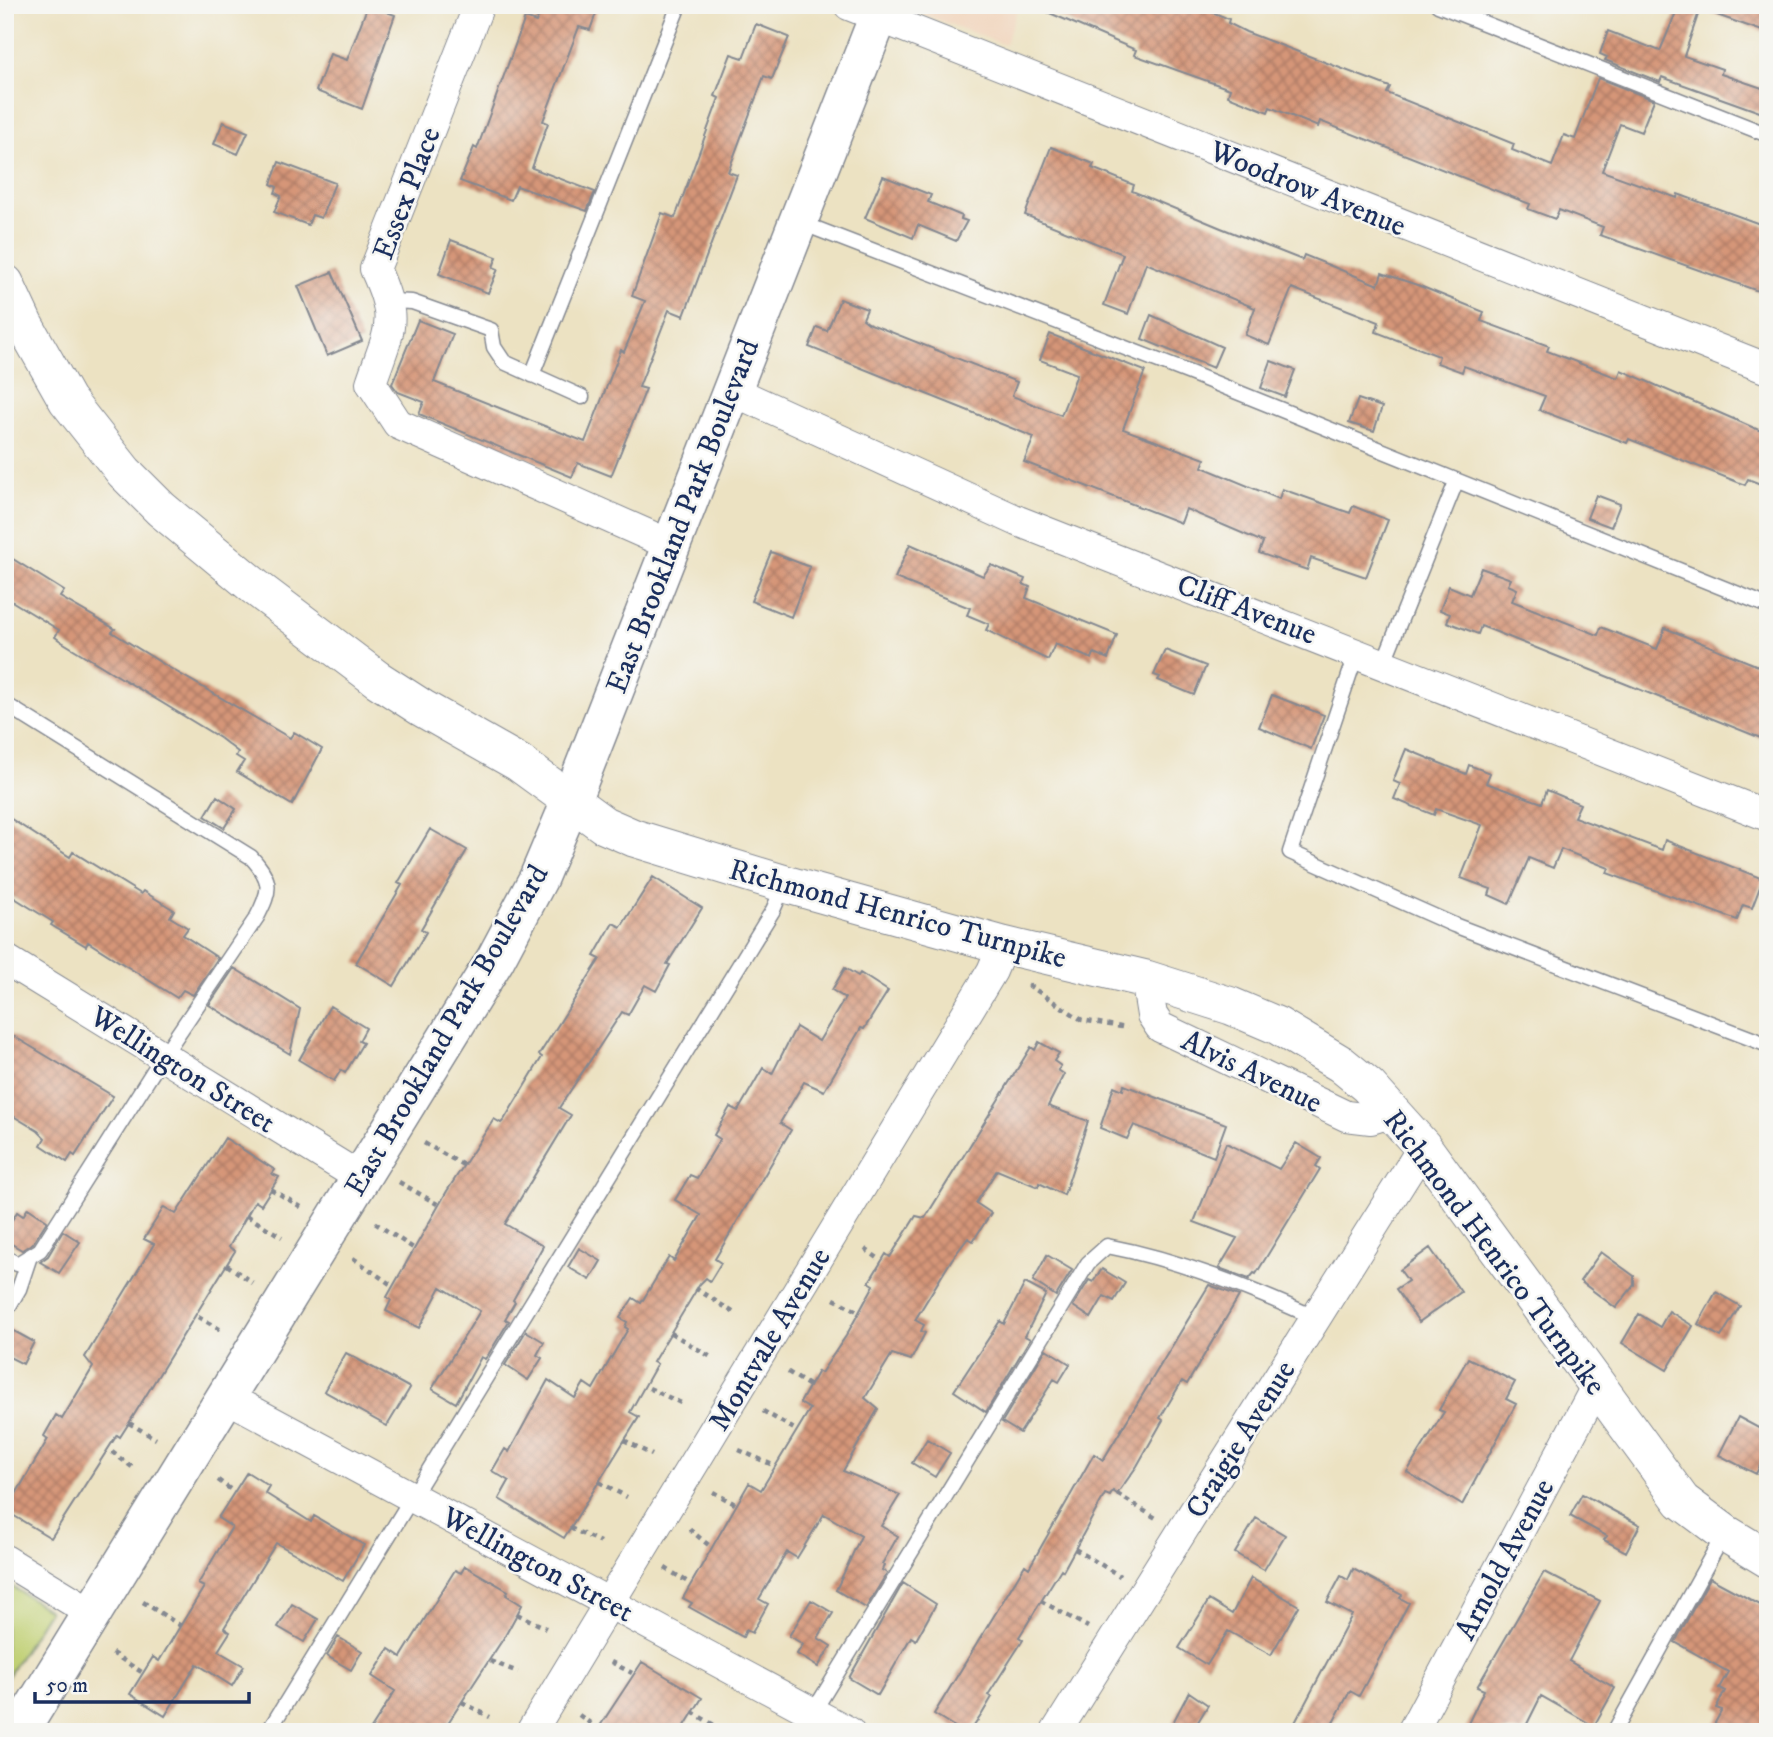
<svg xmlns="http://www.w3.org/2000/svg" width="1773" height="1737" font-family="'IM FELL DW Pica',serif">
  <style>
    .built { fill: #f1d5bd }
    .green { fill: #bfcf71; stroke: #6d7f68; stroke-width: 2 }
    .building { fill: url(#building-cross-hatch) }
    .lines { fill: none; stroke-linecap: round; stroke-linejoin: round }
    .service-casing { stroke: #848890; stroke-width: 17 }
    .minor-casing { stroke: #848890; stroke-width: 32 }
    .tertiary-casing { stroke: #848890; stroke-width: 39 }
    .secondary-casing { stroke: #848890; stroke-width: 41 }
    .path { stroke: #848890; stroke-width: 4.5; stroke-dasharray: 5 5; stroke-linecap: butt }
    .service { stroke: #fff; stroke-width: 14 }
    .minor { stroke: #fff; stroke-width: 30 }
    .tertiary { stroke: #fff; stroke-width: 37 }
    .secondary { stroke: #fff; stroke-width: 38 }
    .labels { text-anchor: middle; stroke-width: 5; stroke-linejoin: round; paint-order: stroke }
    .street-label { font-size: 30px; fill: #1b2f5e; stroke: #f6f6f2 }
  </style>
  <defs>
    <pattern id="building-cross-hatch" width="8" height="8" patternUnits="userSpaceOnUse" patternTransform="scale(1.75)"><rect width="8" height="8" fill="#d69678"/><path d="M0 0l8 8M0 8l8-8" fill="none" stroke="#ad7b66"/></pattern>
  </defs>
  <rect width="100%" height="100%" fill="#f6f6f2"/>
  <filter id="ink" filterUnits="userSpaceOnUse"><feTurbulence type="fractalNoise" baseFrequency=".0143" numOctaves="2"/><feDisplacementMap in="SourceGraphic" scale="14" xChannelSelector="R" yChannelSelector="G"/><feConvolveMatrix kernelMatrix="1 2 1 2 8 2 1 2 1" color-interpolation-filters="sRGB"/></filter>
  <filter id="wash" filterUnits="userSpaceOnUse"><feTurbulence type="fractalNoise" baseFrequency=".00686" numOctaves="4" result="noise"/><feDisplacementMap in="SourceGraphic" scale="28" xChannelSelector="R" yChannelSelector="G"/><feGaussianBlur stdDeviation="1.57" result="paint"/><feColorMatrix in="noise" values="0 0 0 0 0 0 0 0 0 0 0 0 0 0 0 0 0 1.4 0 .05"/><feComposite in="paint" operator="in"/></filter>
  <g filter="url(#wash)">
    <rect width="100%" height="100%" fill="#ece2c2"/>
    <path class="built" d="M 914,5 L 1019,5 L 1005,45 L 912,10 Z"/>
    <path class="green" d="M 5,1582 L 49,1610 L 5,1681 Z"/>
    <g id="blocks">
      <path class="building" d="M 368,5 L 395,15 L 362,109 L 316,91 L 330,54 L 347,60 Z
        M 529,5 L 599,5 L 590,30 L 579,27 L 543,121 L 548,123 L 532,168 L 595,192 L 587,211 L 517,186 L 511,200 L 460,181 L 474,147 L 477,149 L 525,18 L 536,22 L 540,12 Z
        M 1031,5 L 1196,5 L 1229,19 L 1228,23 L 1246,32 L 1390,87 L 1387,93 L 1514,144 L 1512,150 L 1552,166 L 1564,135 L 1575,139 L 1598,78 L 1654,100 L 1641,132 L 1620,124 L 1602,171 L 1677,198 L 1678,194 L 1768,227 L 1768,264 L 1758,291 L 1600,235 L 1603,227 L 1559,210 L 1555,219 L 1528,209 L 1530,204 L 1320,121 L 1318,127 L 1270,107 L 1268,112 L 1228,96 L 1230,89 L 1134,55 L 1136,50 Z
        M 1679,5 L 1768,5 L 1768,33 L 1700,9 L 1684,56 L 1722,69 L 1721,74 L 1768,90 L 1768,115 L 1662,77 L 1660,82 L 1605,60 L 1607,57 L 1600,54 L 1608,31 L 1660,51 Z
        M 756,24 L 789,37 L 772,79 L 764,76 L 728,172 L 737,175 L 684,316 L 669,310 L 639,387 L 646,389 L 611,476 L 578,463 L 572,477 L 419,414 L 424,402 L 398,392 L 392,384 L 418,320 L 453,334 L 434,382 L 585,442 L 621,350 L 624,352 L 645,301 L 632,296 L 662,213 L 675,218 L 719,98 L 715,96 L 731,54 L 743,58 Z
        M 223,122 L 248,132 L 238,154 L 214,144 Z
        M 1051,147 L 1094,164 L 1092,168 L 1134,185 L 1132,191 L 1221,228 L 1302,260 L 1304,255 L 1378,285 L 1382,273 L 1420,286 L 1484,312 L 1481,321 L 1549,346 L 1547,351 L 1618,378 L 1621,370 L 1768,434 L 1768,487 L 1748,479 L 1745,485 L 1629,439 L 1627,443 L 1539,410 L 1545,396 L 1464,366 L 1462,372 L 1437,363 L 1439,356 L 1376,332 L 1379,322 L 1292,288 L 1269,345 L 1245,335 L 1255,308 L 1146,263 L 1128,314 L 1104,305 L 1123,254 L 1025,215 Z
        M 279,162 L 335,183 L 321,218 L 312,215 L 308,225 L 274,212 L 281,196 L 275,193 L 277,187 L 271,184 Z
        M 883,176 L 931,195 L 928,202 L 962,216 L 961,219 L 967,221 L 956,241 L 918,225 L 913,238 L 865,218 Z
        M 451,240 L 497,257 L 493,267 L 498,269 L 488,293 L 439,274 Z
        M 332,272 L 362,341 L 327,356 L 298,286 Z
        M 840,299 L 867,309 L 863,319 L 868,323 L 1017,382 L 1012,396 L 1061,415 L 1077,374 L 1040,360 L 1050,334 L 1145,371 L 1123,429 L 1205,459 L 1202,467 L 1279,499 L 1282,489 L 1350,513 L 1353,506 L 1388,520 L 1366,577 L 1311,558 L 1307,570 L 1259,553 L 1263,542 L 1186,509 L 1181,523 L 1024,462 L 1034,437 L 809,347 L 817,327 L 827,331 Z
        M 1151,315 L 1222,347 L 1213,368 L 1142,339 Z
        M 1271,361 L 1295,370 L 1285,397 L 1261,388 Z
        M 1358,399 L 1382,407 L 1374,431 L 1349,423 Z
        M 1596,495 L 1620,504 L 1611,527 L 1587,518 Z
        M 910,544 L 983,576 L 991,565 L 1025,579 L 1023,584 L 1030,587 L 1026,598 L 1117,635 L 1108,659 L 1094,653 L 1092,659 L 1055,644 L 1048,660 L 986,630 L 989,624 L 967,615 L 970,608 L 895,578 Z
        M 771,552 L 810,567 L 791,617 L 751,601 Z
        M 5,554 L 64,591 L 60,597 L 115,629 L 112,632 L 168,667 L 290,738 L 294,732 L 322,749 L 292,805 L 237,772 L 244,761 L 236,756 L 238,752 L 220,738 L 62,642 L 55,637 L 59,630 L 5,597 Z
        M 1481,568 L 1511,579 L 1508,585 L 1517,589 L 1512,601 L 1598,635 L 1601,627 L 1657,649 L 1665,628 L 1768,670 L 1768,741 L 1494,631 L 1481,626 L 1478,634 L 1447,622 L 1450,614 L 1440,610 L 1449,586 L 1470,595 Z
        M 1165,650 L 1206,666 L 1194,695 L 1158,680 L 1160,677 L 1154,675 Z
        M 1272,695 L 1324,715 L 1311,749 L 1259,727 Z
        M 1406,749 L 1466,774 L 1469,765 L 1490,773 L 1486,783 L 1542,803 L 1547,790 L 1580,804 L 1574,817 L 1662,850 L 1665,840 L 1763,879 L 1752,908 L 1743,905 L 1737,920 L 1607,873 L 1609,868 L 1561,849 L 1553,868 L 1529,858 L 1509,904 L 1489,895 L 1491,889 L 1461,878 L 1482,825 L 1436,809 L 1434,815 L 1394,799 L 1400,784 L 1393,781 Z
        M 217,796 L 236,809 L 224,828 L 205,816 Z
        M 5,815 L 70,857 L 73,852 L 141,894 L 143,891 L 174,910 L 170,917 L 188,928 L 183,935 L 218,958 L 193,995 L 183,990 L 177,998 L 88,942 L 86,946 L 51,925 L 53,922 L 5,892 Z
        M 430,829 L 467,850 L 421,929 L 426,932 L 394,986 L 356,963 L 402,885 L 398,883 Z
        M 653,877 L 702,908 L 667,964 L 670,965 L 656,991 L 645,985 L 628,1015 L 622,1012 L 559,1108 L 571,1115 L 505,1224 L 543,1246 L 513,1300 L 515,1302 L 505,1319 L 509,1321 L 488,1355 L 485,1359 L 481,1357 L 456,1403 L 432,1389 L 480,1311 L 441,1287 L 419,1328 L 386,1311 L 391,1300 L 387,1297 L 447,1191 L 494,1119 L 501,1123 L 504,1120 L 542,1057 L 539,1055 L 600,959 L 594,956 L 613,923 L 621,927 Z
        M 234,968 L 300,1009 L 290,1054 L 209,1005 Z
        M 845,968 L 858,976 L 860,973 L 888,991 L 864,1029 L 861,1028 L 824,1091 L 804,1082 L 780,1123 L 791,1130 L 715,1259 L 721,1263 L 710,1281 L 706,1278 L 700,1284 L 653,1362 L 657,1364 L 630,1412 L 639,1417 L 564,1538 L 499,1499 L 509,1481 L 492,1471 L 505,1449 L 509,1452 L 548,1380 L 575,1398 L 584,1383 L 593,1389 L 628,1329 L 625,1327 L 627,1322 L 620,1318 L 633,1298 L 641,1303 L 669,1257 L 674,1261 L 701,1215 L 675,1200 L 690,1175 L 697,1178 L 720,1139 L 714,1135 L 730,1107 L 738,1111 L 763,1068 L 772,1074 L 796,1027 L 819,1041 L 845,998 L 832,990 Z
        M 330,1006 L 366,1028 L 359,1041 L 363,1043 L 345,1073 L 341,1070 L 334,1081 L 299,1060 Z
        M 5,1031 L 113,1096 L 75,1156 L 72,1154 L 67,1162 L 41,1145 L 45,1138 L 38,1131 L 5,1111 Z
        M 1039,1042 L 1059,1053 L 1054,1061 L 1061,1066 L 1058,1070 L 1064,1074 L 1048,1106 L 1088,1121 L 1064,1195 L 1039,1183 L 1038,1187 L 997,1170 L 976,1203 L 991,1213 L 973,1241 L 968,1238 L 952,1259 L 915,1320 L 924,1325 L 921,1331 L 925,1333 L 911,1360 L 892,1354 L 865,1398 L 878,1409 L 843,1471 L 900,1495 L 881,1526 L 898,1536 L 882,1564 L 884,1565 L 882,1570 L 887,1573 L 866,1608 L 836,1590 L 861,1536 L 824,1514 L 797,1558 L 787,1552 L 759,1599 L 768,1604 L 752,1633 L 746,1630 L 743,1637 L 689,1607 L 692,1603 L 683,1598 L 749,1483 L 761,1490 L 810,1409 L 800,1403 L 818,1371 L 821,1373 L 846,1336 L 874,1285 L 869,1282 L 886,1254 L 890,1257 L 916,1216 L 925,1218 L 1031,1047 L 1035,1050 Z
        M 1124,1085 L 1226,1124 L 1214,1157 L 1134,1125 L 1127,1139 L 1100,1128 L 1114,1086 L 1123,1090 Z
        M 225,1138 L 275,1170 L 272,1174 L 279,1177 L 261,1205 L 255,1201 L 229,1247 L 235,1251 L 129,1423 L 120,1437 L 117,1435 L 51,1538 L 6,1511 L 48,1439 L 44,1436 L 56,1415 L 62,1419 L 93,1367 L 85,1357 L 154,1244 L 144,1239 L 164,1207 L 176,1214 Z
        M 1226,1143 L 1279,1169 L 1296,1143 L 1321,1158 L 1316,1166 L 1320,1169 L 1256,1274 L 1254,1273 L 1249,1279 L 1219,1268 L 1237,1238 L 1194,1222 Z
        M 28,1208 L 47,1221 L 33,1243 L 22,1250 L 5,1240 L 5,1231 L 17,1212 L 23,1216 Z
        M 63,1231 L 80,1242 L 59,1273 L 40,1262 L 48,1256 Z
        M 579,1248 L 601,1261 L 590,1280 L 568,1267 Z
        M 1430,1248 L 1461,1292 L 1419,1322 L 1396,1289 L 1408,1281 L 1400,1270 Z
        M 1601,1252 L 1634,1276 L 1634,1285 L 1616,1308 L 1580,1281 Z
        M 1047,1255 L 1072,1270 L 1056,1296 L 1033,1281 Z
        M 1102,1269 L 1125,1283 L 1114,1301 L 1104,1296 L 1091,1318 L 1073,1306 L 1089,1280 L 1093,1282 Z
        M 1025,1283 L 1046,1294 L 1025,1336 L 1030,1339 L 986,1412 L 954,1391 L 1000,1321 L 1004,1324 Z
        M 1209,1285 L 1239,1296 L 1187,1384 L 1182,1381 L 1160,1418 L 1163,1420 L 1137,1466 L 1117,1494 L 1113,1491 L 1110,1496 L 1105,1494 L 1063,1571 L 1061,1569 L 1019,1637 L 1023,1640 L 988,1695 L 992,1697 L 982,1714 L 970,1732 L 963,1732 L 934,1714 L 1025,1565 L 1029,1568 L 1094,1454 L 1103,1460 Z
        M 1716,1292 L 1740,1306 L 1721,1337 L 1698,1324 Z
        M 1669,1311 L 1693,1326 L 1667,1370 L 1622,1343 L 1639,1314 L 1660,1327 Z
        M 5,1326 L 34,1342 L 23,1364 L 5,1355 Z
        M 526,1331 L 544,1342 L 537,1355 L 542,1358 L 528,1380 L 505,1365 Z
        M 1046,1349 L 1070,1364 L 1059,1382 L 1054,1379 L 1020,1433 L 1002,1422 Z
        M 346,1353 L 410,1388 L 387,1426 L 324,1391 Z
        M 1468,1358 L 1515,1382 L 1506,1399 L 1516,1404 L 1462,1505 L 1407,1472 L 1444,1412 L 1439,1410 Z
        M 1738,1417 L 1768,1433 L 1768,1449 L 1756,1474 L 1719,1455 Z
        M 927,1439 L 950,1453 L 935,1477 L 912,1463 Z
        M 247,1472 L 269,1486 L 265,1493 L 311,1522 L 314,1516 L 364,1545 L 343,1581 L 276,1543 L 224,1628 L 230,1632 L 218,1651 L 244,1666 L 232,1686 L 197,1664 L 165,1716 L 130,1694 L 153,1657 L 159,1661 L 204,1587 L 198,1584 L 232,1527 L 218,1518 Z
        M 1582,1494 L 1640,1525 L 1626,1552 L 1604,1540 L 1607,1536 L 1570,1516 Z
        M 1256,1518 L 1285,1535 L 1264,1570 L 1235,1553 Z
        M 465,1566 L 508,1591 L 506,1595 L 522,1605 L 505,1636 L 442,1732 L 369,1732 L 395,1691 L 372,1676 L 389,1649 L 401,1657 L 455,1570 L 461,1573 Z
        M 1353,1569 L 1402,1595 L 1400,1598 L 1409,1603 L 1359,1696 L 1350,1691 L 1328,1732 L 1290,1732 L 1352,1615 L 1327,1602 L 1341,1576 L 1348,1580 Z
        M 1544,1572 L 1600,1601 L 1569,1661 L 1615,1688 L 1594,1726 L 1541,1696 L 1523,1732 L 1464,1732 L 1484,1690 L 1477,1687 Z
        M 1251,1578 L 1299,1606 L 1271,1655 L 1228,1631 L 1207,1665 L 1179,1648 L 1209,1600 L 1232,1614 Z
        M 1710,1578 L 1768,1609 L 1768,1718 L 1762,1729 L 1755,1726 L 1751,1732 L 1710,1732 L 1722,1710 L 1716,1708 L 1725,1691 L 1719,1688 L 1728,1672 L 1675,1642 Z
        M 903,1583 L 936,1604 L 916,1640 L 911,1637 L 878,1695 L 849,1678 Z
        M 811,1600 L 833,1613 L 818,1638 L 831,1646 L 818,1667 L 797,1654 L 803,1644 L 789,1636 Z
        M 292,1604 L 318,1619 L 304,1642 L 278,1627 Z
        M 338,1637 L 362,1651 L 351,1670 L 327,1656 Z
        M 642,1662 L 702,1698 L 681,1732 L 596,1732 Z
        M 1189,1692 L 1208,1705 L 1192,1732 L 1168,1732 Z"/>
    </g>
  </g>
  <g filter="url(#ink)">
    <use href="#blocks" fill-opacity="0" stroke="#848890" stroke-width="2"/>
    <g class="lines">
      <defs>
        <path id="service" d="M 1438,5 L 1768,135
          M 799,222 L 1190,373 L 1768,606
          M 390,301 L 412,302 L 491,330 L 494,347 L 504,362 L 582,397
          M 532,375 L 679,5
          M 1357,652 L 1290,852 L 1454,925 L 1768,1045
          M 1383,664 L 1456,482
          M 5,704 L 251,857 C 273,881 271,890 257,917 L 163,1056 L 40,1250 L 17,1264 L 5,1257
          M 5,1313 L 19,1289 L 30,1256
          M 268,1732 L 773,910 L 784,885
          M 801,1732 L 1088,1263 L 1107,1246 C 1180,1260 1249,1288 1316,1318
          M 1614,1732 L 1724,1534"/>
        <path id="minor" d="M 479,5 L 375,269 C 400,323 389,329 371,383 L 398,424 L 671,545
          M 849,5 L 1768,369
          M 731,390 L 1018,521 L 1768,816
          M 5,959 L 361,1178
          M 1146,979 L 1152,1015 L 1160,1027 L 1346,1116 L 1371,1119 L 1393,1112
          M 226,1397 L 849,1732
          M 5,1560 L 92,1613
          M 531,1732 L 992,971 L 1003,945
          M 1056,1732 L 1423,1147
          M 1412,1732 L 1596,1387"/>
        <path id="tertiary" d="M 5,283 L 24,324 L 67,400 L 124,472 L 161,509 L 255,587 L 377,679 L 422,708 L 519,763 L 604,825 L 634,838 L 785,884 L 1003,945 L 1146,979 L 1231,1006 L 1278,1026 L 1341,1064 L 1368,1086 L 1423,1147 L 1682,1501 L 1725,1533 L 1768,1559"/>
        <path id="secondary" d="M 19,1732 L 495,960 L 538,879 L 571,801 L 883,5"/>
      </defs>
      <use href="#service" class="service-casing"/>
      <use href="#minor" class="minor-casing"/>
      <use href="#tertiary" class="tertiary-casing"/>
      <use href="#secondary" class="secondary-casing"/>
      <path class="path" d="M 1028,985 L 1082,1020 L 1127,1028
        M 424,1143 L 465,1166
        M 399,1182 L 439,1205
        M 271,1189 L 301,1207
        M 247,1216 L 282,1237
        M 375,1223 L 413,1248
        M 865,1249 L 882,1261
        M 353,1258 L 390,1284
        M 227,1265 L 253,1283
        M 695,1288 L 736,1314
        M 834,1299 L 859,1312
        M 198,1317 L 223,1331
        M 671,1333 L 711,1357
        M 788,1372 L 810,1386
        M 649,1388 L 683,1404
        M 763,1411 L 796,1430
        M 129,1423 L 156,1439
        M 624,1440 L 652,1455
        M 739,1450 L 775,1466
        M 112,1452 L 136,1470
        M 218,1480 L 234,1492
        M 599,1482 L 627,1497
        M 713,1492 L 735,1504
        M 1117,1494 L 1159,1520
        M 570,1528 L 600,1542
        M 689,1529 L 711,1547
        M 1075,1549 L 1120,1576
        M 665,1568 L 691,1584
        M 1041,1601 L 1088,1627
        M 143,1602 L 181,1626
        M 517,1614 L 546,1628
        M 112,1653 L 143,1673
        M 490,1661 L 518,1672
        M 611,1662 L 632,1673
        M 462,1702 L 490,1717
        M 692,1712 L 726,1732
        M 579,1715 L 598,1729"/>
      <use href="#service" class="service"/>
      <use href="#minor" class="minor"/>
      <use href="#tertiary" class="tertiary"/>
      <use href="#secondary" class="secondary"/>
    </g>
  </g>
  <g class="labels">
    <g class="street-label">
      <text transform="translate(1308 188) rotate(22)" y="10">Woodrow Avenue</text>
      <text transform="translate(406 193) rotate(-69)" y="10">Essex Place</text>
      <text transform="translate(682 516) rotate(-69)" y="10">East Brookland Park Boulevard</text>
      <text transform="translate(1247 609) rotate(21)" y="10">Cliff Avenue</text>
      <text transform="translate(898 913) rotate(15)" y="10">Richmond Henrico Turnpike</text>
      <text transform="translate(446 1030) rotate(-60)" y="10">East Brookland Park Boulevard</text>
      <text transform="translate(183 1069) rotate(32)" y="10">Wellington Street</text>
      <text transform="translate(1252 1071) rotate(26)" y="10">Alvis Avenue</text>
      <text transform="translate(1495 1252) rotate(53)" y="10">Richmond Henrico Turnpike</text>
      <text transform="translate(769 1339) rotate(-59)" y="10">Montvale Avenue</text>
      <text transform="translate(1240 1439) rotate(-58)" y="10">Craigie Avenue</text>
      <text transform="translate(1504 1559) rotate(-62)" y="10">Arnold Avenue</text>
      <text transform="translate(538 1564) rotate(28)" y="10">Wellington Street</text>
    </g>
  </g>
  <rect width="1773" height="1737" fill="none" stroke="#f6f6f2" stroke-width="28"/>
  <path d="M35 1692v10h214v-10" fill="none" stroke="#1b2f5e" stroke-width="3.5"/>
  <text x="46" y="1692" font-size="21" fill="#1b2f5e" stroke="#f6f6f2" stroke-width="5" paint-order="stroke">50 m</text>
</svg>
